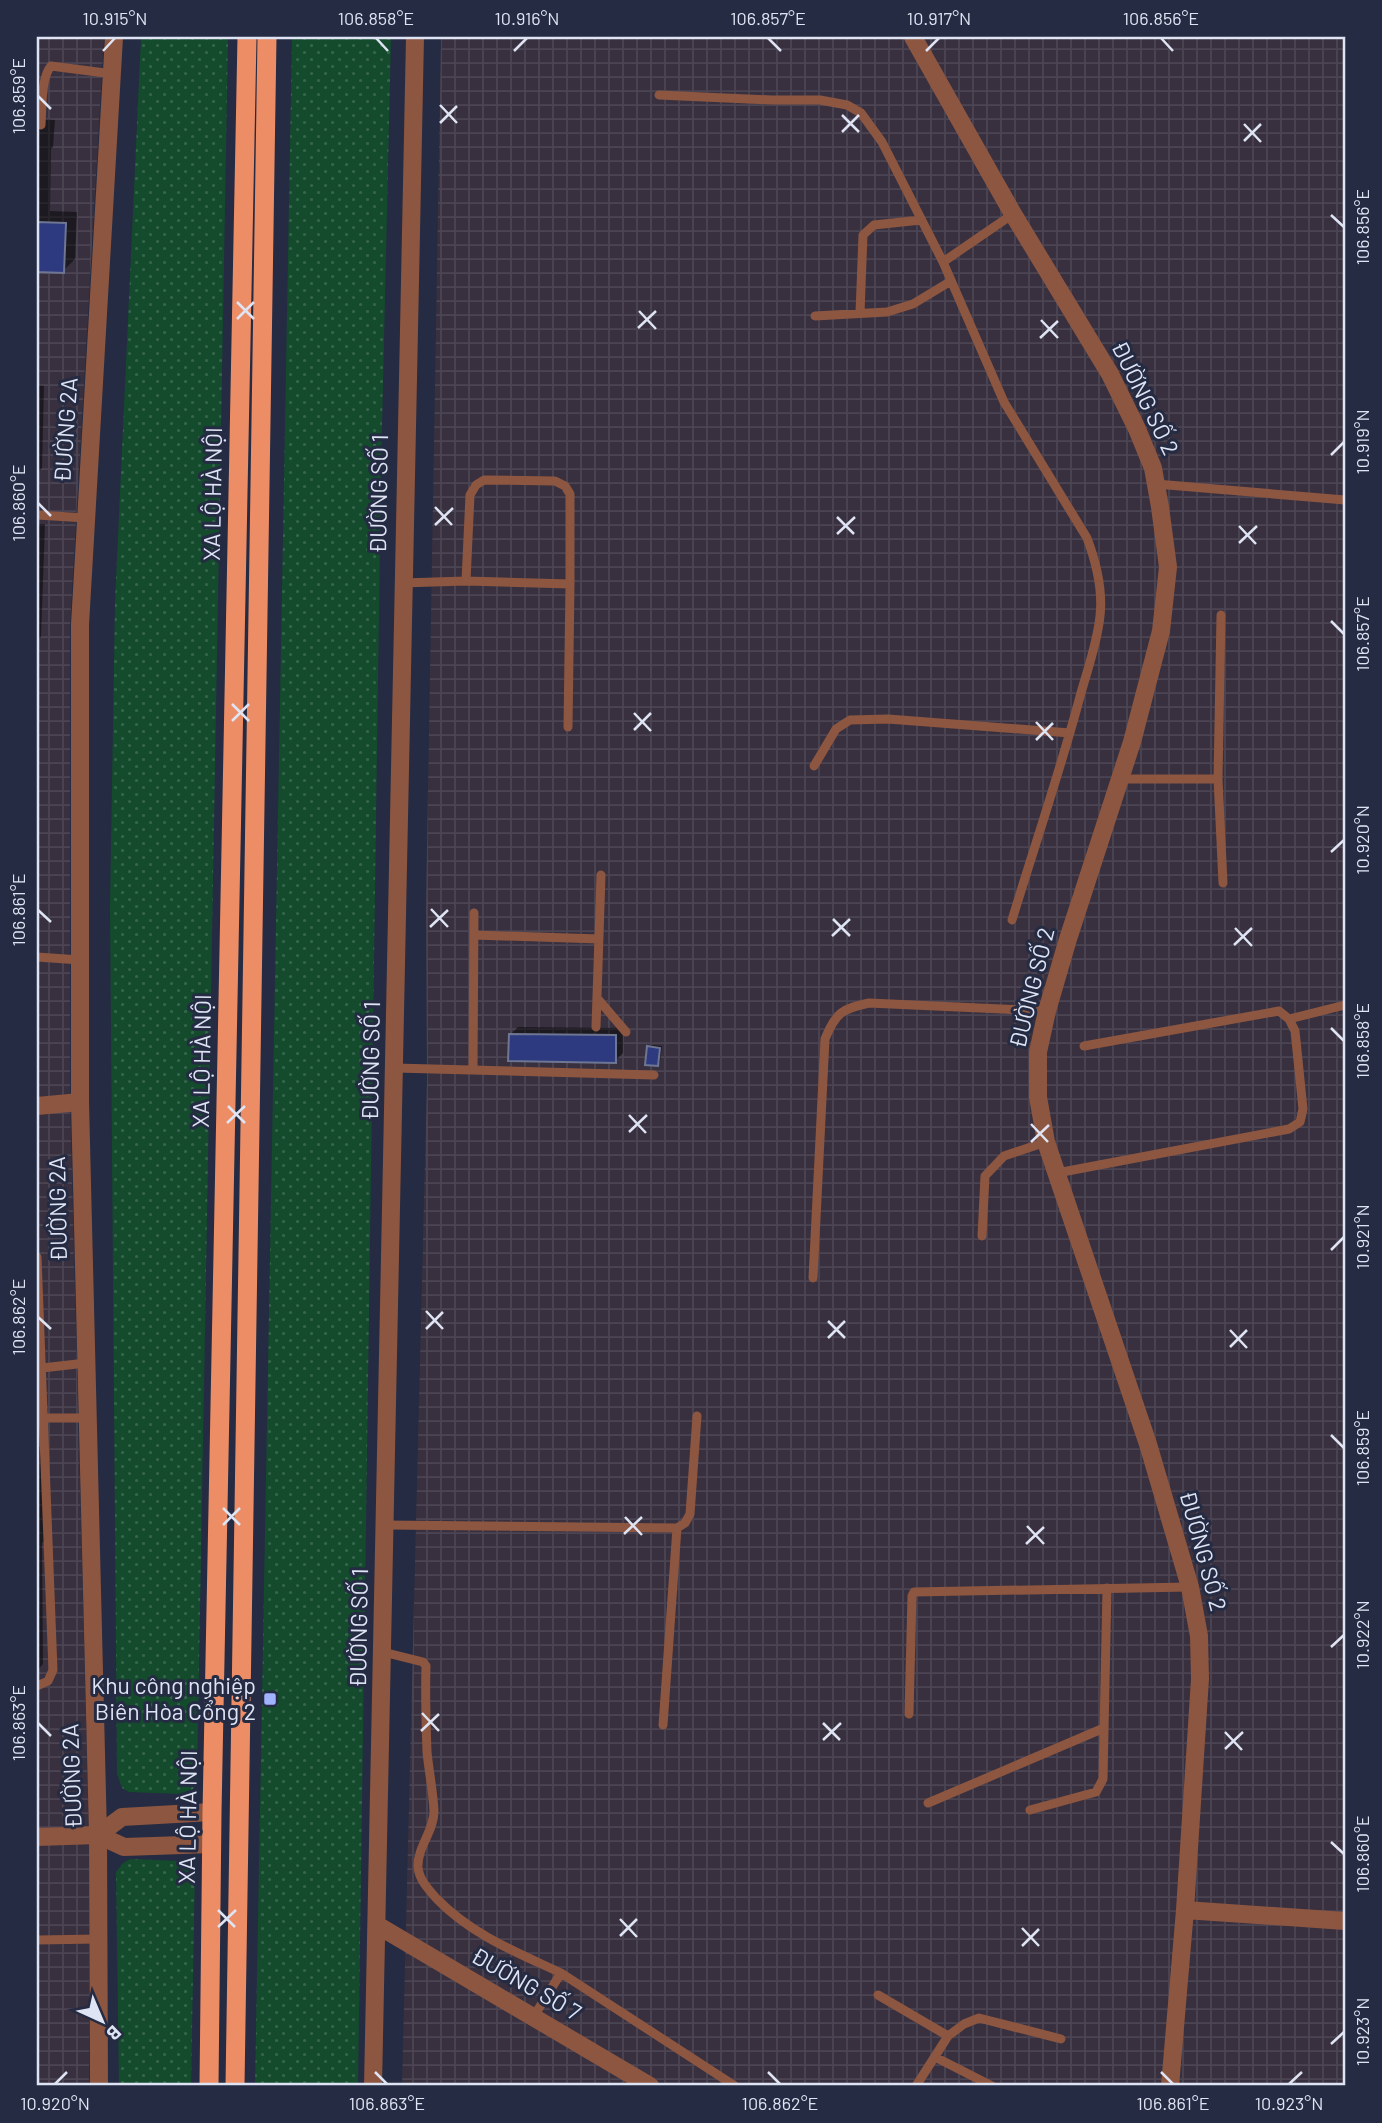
<svg xmlns="http://www.w3.org/2000/svg" width="1382" height="2123" font-family="Barlow,sans-serif">
  <style>
    .industrial { fill: url(#industrial-grid) }
    .green { fill: url(#green-dots) }
    .shadow { fill: #0007 }
    .building { fill: #2d3a80; stroke: #6e7692; stroke-width: 2 }
    .lines { fill: none; stroke-linecap: round; stroke-linejoin: round }
    .service { stroke: #8d5640; stroke-width: 9 }
    .minor { stroke: #8d5640; stroke-width: 18 }
    .tertiary { stroke: #8d5640; stroke-width: 18 }
    .trunk { stroke: #ed8d66; stroke-width: 19 }
    .ticks { fill: none; stroke: #dfe4f4; stroke-width: 2.5 }
    .poi-dot { fill: #a0b3fd; stroke: #242b42; stroke-width: 2.5 }
    .labels { text-anchor: middle; stroke-width: 6; stroke-linejoin: round; paint-order: stroke }
    .street-label { font-size: 23px; fill: #dfe4f4; stroke: #242b42 }
    .poi-label { font-size: 23px; fill: #dfe4f4; stroke: #242b42; text-anchor: end }
    .neatline { fill: none; stroke: #dfe4f4; stroke-width: 2.5 }
    .ticks-label { font-size: 18px; text-anchor: middle; fill: #dfe4f4 }
  </style>
  <defs>
    <pattern id="industrial-grid" width="8" height="8" patternUnits="userSpaceOnUse" patternTransform="scale(1.75)"><rect width="8" height="8" fill="#38303f"/><path d="M0 4h8M4 0v8" fill="none" stroke="#4b4452"/></pattern>
    <pattern id="green-dots" width="8" height="8" patternUnits="userSpaceOnUse" patternTransform="scale(1.75)"><rect width="8" height="8" fill="#134b2c"/><path d="M2 2h.1M6 6h.1" fill="none" stroke="#35654b" stroke-width="1.8" stroke-linecap="round"/></pattern>
  </defs>
  <rect width="100%" height="100%" fill="#242b42"/>
  <path class="industrial" d="M 37,37 L 104,37 L 70,626 L 70,1097 L 89,1842 L 89,2086 L 37,2086 Z
    M 441,37 L 1345,37 L 1345,2086 L 402,2086 L 427,1080 L 426,906 Z"/>
  <path class="green" d="M 141,37 L 228,37 L 197,1779 L 193,1789 L 181,1794 L 129,1792 L 122,1788 L 117,1774 L 110,907 L 115,602 Z
    M 292,37 L 391,37 L 381,470 L 358,2086 L 255,2086 Z
    M 130,1859 L 184,1861 L 191,1864 L 195,1870 L 191,2086 L 119,2086 L 116,1872 L 123,1863 Z"/>
  <path class="shadow" d="M 37,119 L 55,120 L 53,147 L 51,149 L 50,211 L 77,212 L 75,259 L 63,271 L 37,270 Z
    M 37,385 L 44,386 L 42,468 L 37,473 Z
    M 37,524 L 45,524 L 41,637 L 37,641 Z
    M 37,981 L 39,1037 L 37,1039 Z
    M 518,1027 L 623,1028 L 623,1053 L 615,1061 L 511,1034 Z
    M 651,1045 L 662,1046 L 660,1062 L 658,1064 L 649,1047 Z
    M 37,1447 L 46,1447 L 48,1537 L 42,1543 L 43,1664 L 37,1671 Z"/>
  <path class="building" d="M 37,222 L 66,223 L 64,273 L 37,272 Z
    M 509,1034 L 616,1035 L 616,1063 L 508,1061 Z
    M 647,1046 L 660,1048 L 658,1066 L 645,1065 Z"/>
  <g class="lines">
    <path class="service" d="M 659,95 L 772,100 L 820,100 L 847,105 L 861,113 L 882,142 L 943,262 L 1013,214
      M 41,125 C 42,109 41,77 51,66 L 113,74
      M 943,262 L 1004,402 L 1087,538 C 1096,562 1103,590 1100,616 C 1097,646 1085,676 1078,704 C 1058,777 1034,848 1012,920
      M 860,313 L 863,235 L 874,225 L 921,220
      M 815,316 L 887,312 L 913,304 L 951,281
      M 1156,484 L 1345,500
      M 37,515 L 86,518
      M 466,581 L 570,584 L 568,727
      M 402,583 L 466,581 L 470,495 L 476,485 L 484,480 L 555,481 L 565,486 L 570,494 L 570,584
      M 814,766 L 836,729 L 850,720 L 888,719 L 1070,733
      M 1119,779 L 1218,779 L 1223,883
      M 1218,779 L 1221,615
      M 474,935 L 599,939
      M 37,957 L 80,960
      M 597,998 L 626,1032
      M 1289,1019 L 1345,1005
      M 596,1027 L 601,875
      M 395,1068 L 654,1075
      M 473,1070 L 474,913
      M 1057,1173 L 1289,1129 L 1300,1122 L 1303,1109 L 1295,1031 L 1289,1019 L 1279,1011 L 1084,1046
      M 982,1236 L 985,1176 L 1004,1156 L 1046,1142
      M 37,1257 L 53,1670 L 48,1681 L 37,1686
      M 813,1278 L 825,1039 C 836,1012 842,1009 869,1003 L 1047,1011
      M 42,1368 L 86,1363
      M 37,1418 L 87,1418
      M 386,1525 L 677,1528 L 685,1523 L 690,1514 L 697,1416
      M 383,1652 L 423,1662 L 426,1666 C 425,1695 426,1724 427,1752 C 429,1772 433,1791 434,1811 C 434,1831 417,1848 418,1867 C 419,1880 429,1890 437,1899 C 472,1935 516,1952 561,1973 L 534,2016
      M 909,1714 L 912,1596 L 914,1592 L 1190,1587
      M 663,1725 L 677,1528
      M 928,1803 L 1104,1728
      M 1030,1810 L 1096,1792 L 1103,1779 L 1107,1588
      M 37,1940 L 99,1939
      M 561,1973 L 735,2086
      M 878,1995 L 948,2036 L 916,2086
      M 948,2036 L 964,2024 L 979,2018 L 1061,2039
      M 935,2057 L 992,2086"/>
    <path class="minor" d="M 913,37 L 1013,214 L 1110,374 L 1137,429 L 1153,468 L 1160,507 L 1168,567 L 1161,631 L 1132,742 L 1068,939 L 1047,1011 L 1038,1052 L 1038,1097 L 1046,1142 L 1148,1444 L 1190,1587 L 1199,1636 L 1200,1679 L 1185,1910 L 1170,2086
      M 37,1106 L 80,1102
      M 98,1835 L 122,1817 L 212,1812
      M 37,1837 L 98,1835 L 124,1847 L 212,1844
      M 1185,1910 L 1345,1921
      M 377,1925 L 650,2086
      M 373,2086 C 390,1403 398,720 415,37"/>
    <path class="tertiary" d="M 99,2086 L 98,1835 L 80,1102 L 80,625 L 114,37"/>
    <path class="trunk" d="M 209,2086 L 212,1812 L 247,37
      M 235,2086 L 267,37"/>
  </g>
  <path class="ticks" d="M 376,38 L 388,51M 768,38 L 781,51M 1161,38 L 1173,51M 103,51 L 115,38M 514,51 L 527,38M 926,51 L 939,38M 38,96 L 51,109M 440,105 L 457,123M 842,115 L 859,132M 440,123 L 457,106M 1244,124 L 1261,142M 842,132 L 859,115M 1244,141 L 1261,124M 1331,215 L 1344,227M 237,302 L 254,319M 639,311 L 656,329M 237,319 L 254,302M 1041,320 L 1058,338M 638,328 L 656,311M 1040,338 L 1058,321M 1331,455 L 1344,442M 38,503 L 51,516M 435,507 L 452,525M 837,517 L 854,534M 435,525 L 453,508M 1239,526 L 1256,544M 837,534 L 855,517M 1239,543 L 1257,526M 1331,621 L 1344,634M 232,704 L 249,721M 634,713 L 651,731M 232,721 L 249,704M 1036,722 L 1053,740M 634,730 L 651,713M 1036,740 L 1053,723M 1331,852 L 1344,840M 431,909 L 448,927M 38,910 L 51,922M 833,919 L 850,936M 430,927 L 448,910M 1235,928 L 1252,946M 832,936 L 850,919M 1234,945 L 1252,928M 1331,1028 L 1344,1041M 228,1106 L 245,1123M 629,1115 L 646,1133M 227,1123 L 245,1106M 1031,1124 L 1048,1142M 629,1132 L 647,1115M 1031,1142 L 1049,1125M 1331,1250 L 1344,1237M 426,1311 L 443,1329M 38,1317 L 51,1329M 828,1321 L 845,1338M 426,1329 L 443,1312M 1230,1330 L 1247,1348M 828,1338 L 845,1321M 1230,1347 L 1247,1330M 1331,1435 L 1344,1448M 223,1508 L 240,1525M 625,1517 L 642,1535M 223,1525 L 240,1508M 1027,1526 L 1044,1544M 624,1534 L 642,1517M 1026,1544 L 1044,1527M 1331,1647 L 1344,1635M 422,1713 L 439,1731M 38,1723 L 51,1736M 823,1723 L 840,1740M 421,1731 L 439,1714M 1225,1732 L 1242,1750M 823,1740 L 841,1723M 1225,1749 L 1243,1732M 1331,1842 L 1344,1854M 218,1910 L 235,1927M 620,1919 L 637,1937M 218,1927 L 236,1910M 1022,1928 L 1039,1946M 620,1936 L 637,1919M 1022,1946 L 1039,1929M 1331,2044 L 1344,2032M 375,2072 L 387,2084M 768,2072 L 780,2084M 1161,2072 L 1173,2084M 55,2084 L 67,2072M 1289,2084 L 1302,2072"/>
  <rect class="poi-dot" x="263" y="1692" width="14" height="14" rx="3.5"/>
  <g class="labels">
    <g class="street-label">
      <text transform="translate(1145 398) rotate(64)" y="8">ĐƯỜNG SỐ 2</text>
      <text transform="translate(66 430) rotate(-86)" y="8">ĐƯỜNG 2A</text>
      <text transform="translate(213 494) rotate(-89)" y="8">XA LỘ HÀ NỘI</text>
      <text transform="translate(379 494) rotate(-89)" y="8">ĐƯỜNG SỐ 1</text>
      <text transform="translate(1032 988) rotate(-76)" y="8">ĐƯỜNG SỐ 2</text>
      <text transform="translate(202 1061) rotate(-89)" y="8">XA LỘ HÀ NỘI</text>
      <text transform="translate(371 1061) rotate(-89)" y="8">ĐƯỜNG SỐ 1</text>
      <text transform="translate(58 1209) rotate(-91)" y="8">ĐƯỜNG 2A</text>
      <text transform="translate(1203 1551) rotate(75)" y="8">ĐƯỜNG SỐ 2</text>
      <text transform="translate(359 1628) rotate(-89)" y="8">ĐƯỜNG SỐ 1</text>
      <text transform="translate(72 1776) rotate(-92)" y="8">ĐƯỜNG 2A</text>
      <text transform="translate(188 1817) rotate(-89)" y="8">XA LỘ HÀ NỘI</text>
      <text transform="translate(526 1984) rotate(30)" y="8">ĐƯỜNG SỐ 7</text>
    </g>
    <g class="poi-label">
      <text x="256" y="1694">Khu công nghiệp<tspan x="256" dy="26">Biên Hòa Cổng 2</tspan></text>
    </g>
  </g>
  <rect width="1382" height="2123" fill="none" stroke="#242b42" stroke-width="77"/>
  <g transform="translate(102 2021) rotate(136)" stroke="#242b42" stroke-width="5" paint-order="stroke">
  <path d="M0-5L12 26L0 18L-12 26Z" fill="#dfe4f4"/>
  <text y="-10" font-size="19" font-weight="bold" text-anchor="middle" fill="#dfe4f4">B</text>
  </g>
  <rect x="38" y="38" width="1306" height="2046" class="neatline"/>
  <g class="ticks-label">
    <text x="115" y="25">10.915°N</text>
    <text x="376" y="25">106.858°E</text>
    <text x="527" y="25">10.916°N</text>
    <text x="768" y="25">106.857°E</text>
    <text x="939" y="25">10.917°N</text>
    <text x="1161" y="25">106.856°E</text>
    <text transform="translate(19 96) rotate(-90)" y="6">106.859°E</text>
    <text transform="translate(1363 227) rotate(-90)" y="6">106.856°E</text>
    <text transform="translate(1363 442) rotate(-90)" y="6">10.919°N</text>
    <text transform="translate(19 503) rotate(-90)" y="6">106.860°E</text>
    <text transform="translate(1363 634) rotate(-90)" y="6">106.857°E</text>
    <text transform="translate(1363 840) rotate(-90)" y="6">10.920°N</text>
    <text transform="translate(19 910) rotate(-90)" y="6">106.861°E</text>
    <text transform="translate(1363 1041) rotate(-90)" y="6">106.858°E</text>
    <text transform="translate(1363 1237) rotate(-90)" y="6">10.921°N</text>
    <text transform="translate(19 1317) rotate(-90)" y="6">106.862°E</text>
    <text transform="translate(1363 1448) rotate(-90)" y="6">106.859°E</text>
    <text transform="translate(1363 1635) rotate(-90)" y="6">10.922°N</text>
    <text transform="translate(19 1723) rotate(-90)" y="6">106.863°E</text>
    <text transform="translate(1363 1854) rotate(-90)" y="6">106.860°E</text>
    <text transform="translate(1363 2032) rotate(-90)" y="6">10.923°N</text>
    <text x="55" y="2110">10.920°N</text>
    <text x="387" y="2110">106.863°E</text>
    <text x="780" y="2110">106.862°E</text>
    <text x="1173" y="2110">106.861°E</text>
    <text x="1289" y="2110">10.923°N</text>
  </g>
</svg>
